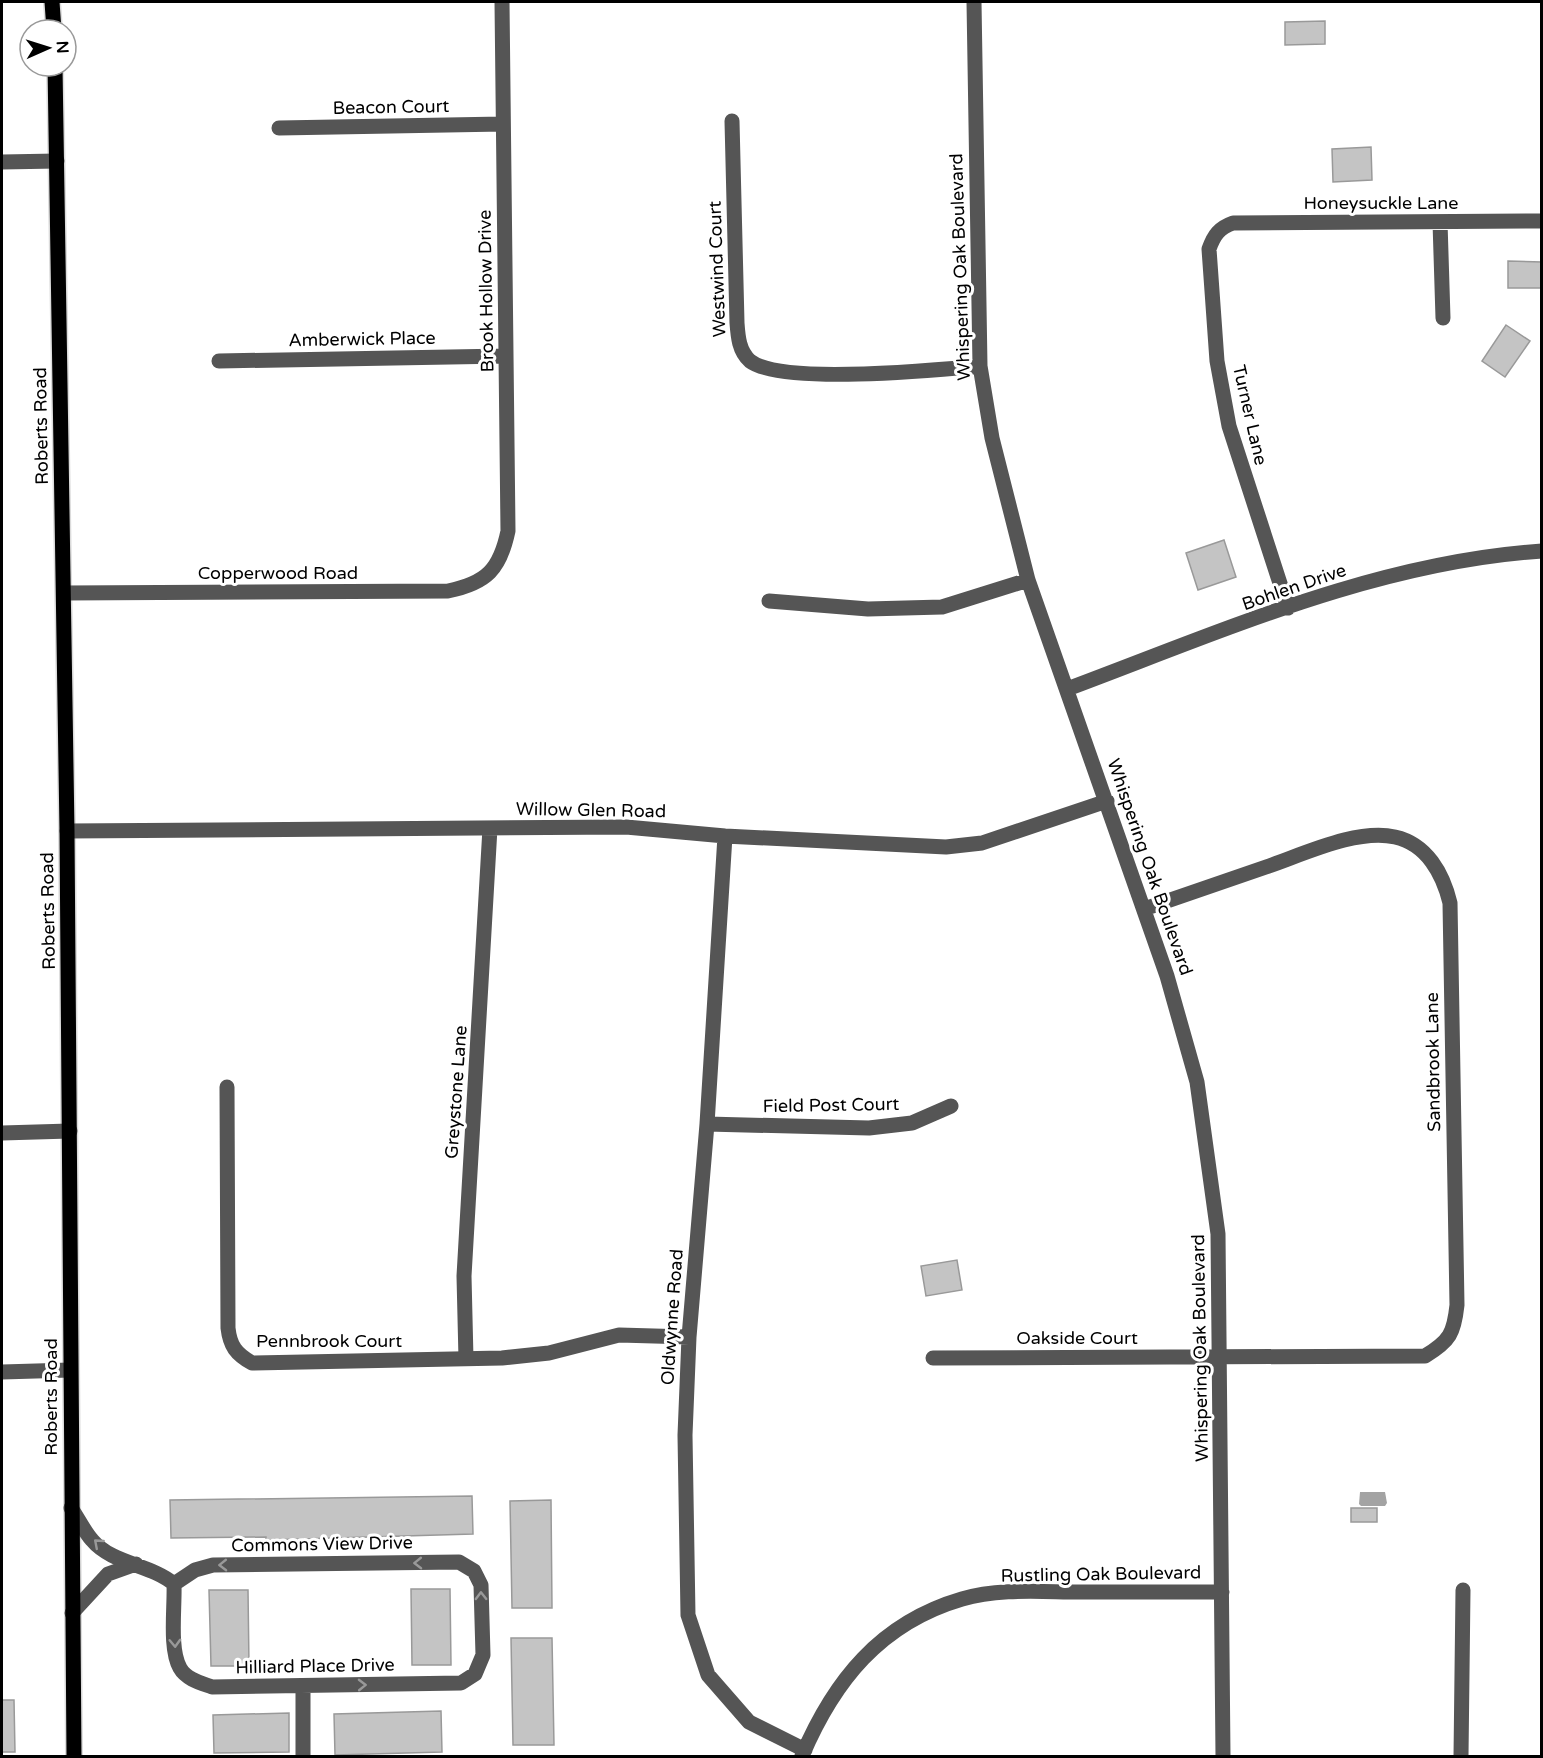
<svg xmlns="http://www.w3.org/2000/svg" width="1543" height="1758" font-family="'Varela Round',sans-serif">
  <style>
    .water { fill: #a3a3a3 }
    .building { fill: #c4c4c4; stroke: #999; stroke-width: 1.5 }
    .lines { fill: none; stroke-linecap: round; stroke-linejoin: round }
    .major-casing { stroke: #dbdbdb; stroke-width: 18 }
    .minor { stroke: #555; stroke-width: 15 }
    .major { stroke: #000; stroke-width: 15 }
    .oneway { stroke: #999 }
    .labels { text-anchor: middle; stroke-width: 6; stroke-linejoin: round; paint-order: stroke }
    .street-label { font-size: 18px; fill: #000; stroke: #fff }
  </style>
  <rect width="100%" height="100%" fill="#fff"/>
  <path class="water" d="M 1360,1492 L 1385,1492 L 1387,1503 L 1385,1506 L 1361,1506 L 1359,1504 Z"/>
  <path class="building" d="M 1325,21 L 1325,44 L 1285,45 L 1285,22 Z
    M 1371,147 L 1372,180 L 1333,182 L 1332,149 Z
    M 1508,261 L 1542,262 L 1542,288 L 1508,288 Z
    M 1506,325 L 1530,341 L 1505,377 L 1482,361 Z
    M 1224,540 L 1236,577 L 1198,590 L 1186,553 Z
    M 957,1260 L 962,1290 L 926,1296 L 921,1266 Z
    M 472,1496 L 473,1534 L 266,1540 L 266,1537 L 171,1538 L 170,1500 Z
    M 551,1500 L 552,1608 L 512,1608 L 510,1501 Z
    M 1351,1508 L 1377,1508 L 1377,1522 L 1351,1522 Z
    M 411,1589 L 450,1589 L 451,1665 L 412,1665 Z
    M 209,1590 L 248,1590 L 249,1666 L 211,1666 Z
    M 511,1638 L 552,1638 L 554,1745 L 513,1745 Z
    M 2,1700 L 14,1700 L 15,1752 L 2,1752 Z
    M 441,1711 L 442,1752 L 335,1755 L 334,1714 Z
    M 289,1713 L 289,1752 L 214,1753 L 213,1715 Z"/>
  <g class="lines">
    <defs>
      <path id="major" d="M 52,2 L 54,30
        M 55,66 L 67,831 L 74,1756"/>
    </defs>
    <use href="#major" class="major-casing"/>
    <path class="minor" d="M 974,2 L 980,366 L 992,438 L 1028,580 L 1167,976 L 1197,1082 L 1218,1234 L 1223,1756
      M 732,121 L 737,323 C 738,337 739,351 750,361 C 781,385 937,370 980,366
      M 279,128 L 503,124
      M 2,162 L 57,161
      M 1440,222 L 1443,318
      M 219,361 L 506,356
      M 64,593 L 448,591 C 487,583 500,569 508,531 L 502,2
      M 769,601 L 868,609 L 942,607 L 1028,580
      M 1288,608 L 1229,426 L 1217,361 L 1209,249 C 1214,235 1219,228 1233,223 L 1542,221
      M 1067,689 C 1220,632 1376,562 1542,551
      M 67,831 L 626,827 L 725,836 L 946,847 L 982,843 L 1107,801
      M 725,836 L 707,1124 L 689,1337 L 685,1435 L 688,1615 L 708,1675 L 749,1722 L 805,1750
      M 227,1087 L 228,1328 C 230,1346 236,1354 252,1363 L 502,1358 L 549,1353 L 619,1335 L 689,1337
      M 707,1124 L 869,1128 L 912,1123 L 951,1106
      M 2,1133 L 70,1131
      M 933,1358 L 1425,1356 C 1450,1341 1454,1333 1457,1305 L 1450,903 C 1443,874 1427,844 1395,837 C 1357,828 1302,855 1266,867 C 1226,881 1185,895 1144,909
      M 466,1359 L 464,1276 L 490,828
      M 2,1372 L 70,1370
      M 71,1508 C 78,1518 84,1531 92,1540 C 112,1564 150,1564 174,1584 C 175,1607 169,1649 180,1668 C 186,1679 201,1683 212,1687 L 461,1683 L 475,1674 L 483,1655 L 481,1585 L 474,1571 L 459,1562 L 213,1565 L 195,1570 L 174,1584
      M 72,1613 L 108,1574 L 136,1564
      M 303,1756 L 303,1686
      M 802,1756 C 834,1681 880,1623 962,1599 C 999,1588 1042,1592 1080,1592 C 1128,1592 1175,1592 1222,1592
      M 1461,1756 L 1463,1590"/>
    <use href="#major" class="major"/>
  </g>
  <defs><path id="oneway-chevron" d="M-2-3.5L2.5 0L-2 3.5" fill="none" stroke-width="1.6" stroke-linecap="round" stroke-linejoin="round" transform="scale(1.5)"/></defs>
  <g class="oneway">
    <use href="#oneway-chevron" transform="translate(98 1543) rotate(-139)"/>
    <use href="#oneway-chevron" transform="translate(418 1563) rotate(179)"/>
    <use href="#oneway-chevron" transform="translate(223 1565) rotate(179)"/>
    <use href="#oneway-chevron" transform="translate(481 1596) rotate(-91)"/>
    <use href="#oneway-chevron" transform="translate(175 1643) rotate(88)"/>
    <use href="#oneway-chevron" transform="translate(362 1685) rotate(-1)"/>
  </g>
  <g class="labels">
    <g class="street-label">
      <text transform="translate(391 107) rotate(-1)" y="6">Beacon Court</text>
      <text x="1381" y="209">Honeysuckle Lane</text>
      <text transform="translate(960 267) rotate(-92)" y="6">Whispering Oak Boulevard</text>
      <text transform="translate(717 269) rotate(-92)" y="6">Westwind Court</text>
      <text transform="translate(486 291) rotate(-91)" y="6">Brook Hollow Drive</text>
      <text transform="translate(362 339) rotate(-1)" y="6">Amberwick Place</text>
      <text transform="translate(1250 415) rotate(77)" y="6">Turner Lane</text>
      <text transform="translate(41 426) rotate(-91)" y="6">Roberts Road</text>
      <text x="278" y="579">Copperwood Road</text>
      <text transform="translate(1294 587) rotate(-19)" y="6">Bohlen Drive</text>
      <text transform="translate(591 810) rotate(1)" y="6">Willow Glen Road</text>
      <text transform="translate(1150 867) rotate(71)" y="6">Whispering Oak Boulevard</text>
      <text transform="translate(48 911) rotate(-91)" y="6">Roberts Road</text>
      <text transform="translate(1433 1062) rotate(-91)" y="6">Sandbrook Lane</text>
      <text transform="translate(456 1092) rotate(-86)" y="6">Greystone Lane</text>
      <text transform="translate(831 1105) rotate(-1)" y="6">Field Post Court</text>
      <text transform="translate(672 1317) rotate(-86)" y="6">Oldwynne Road</text>
      <text x="1077" y="1344">Oakside Court</text>
      <text x="329" y="1347">Pennbrook Court</text>
      <text transform="translate(1200 1348) rotate(-91)" y="6">Whispering Oak Boulevard</text>
      <text transform="translate(51 1397) rotate(-90)" y="6">Roberts Road</text>
      <text transform="translate(322 1544) rotate(-1)" y="6">Commons View Drive</text>
      <text transform="translate(1101 1574) rotate(-1)" y="6">Rustling Oak Boulevard</text>
      <text transform="translate(315 1666) rotate(-1)" y="6">Hilliard Place Drive</text>
    </g>
  </g>
  <rect width="1543" height="1758" fill="none" stroke="#000000" stroke-width="6"/>
  <g transform="translate(48 48) rotate(87)"><circle r="28" fill="#ffffff" stroke="#999999" stroke-width="1.5"/>
  <path d="M0-4.5L10 22L0 15L-10 22Z" fill="#000000"/>
  <text y="-9" font-size="16" font-weight="bold" text-anchor="middle" fill="#000000">N</text>
  </g>
</svg>
